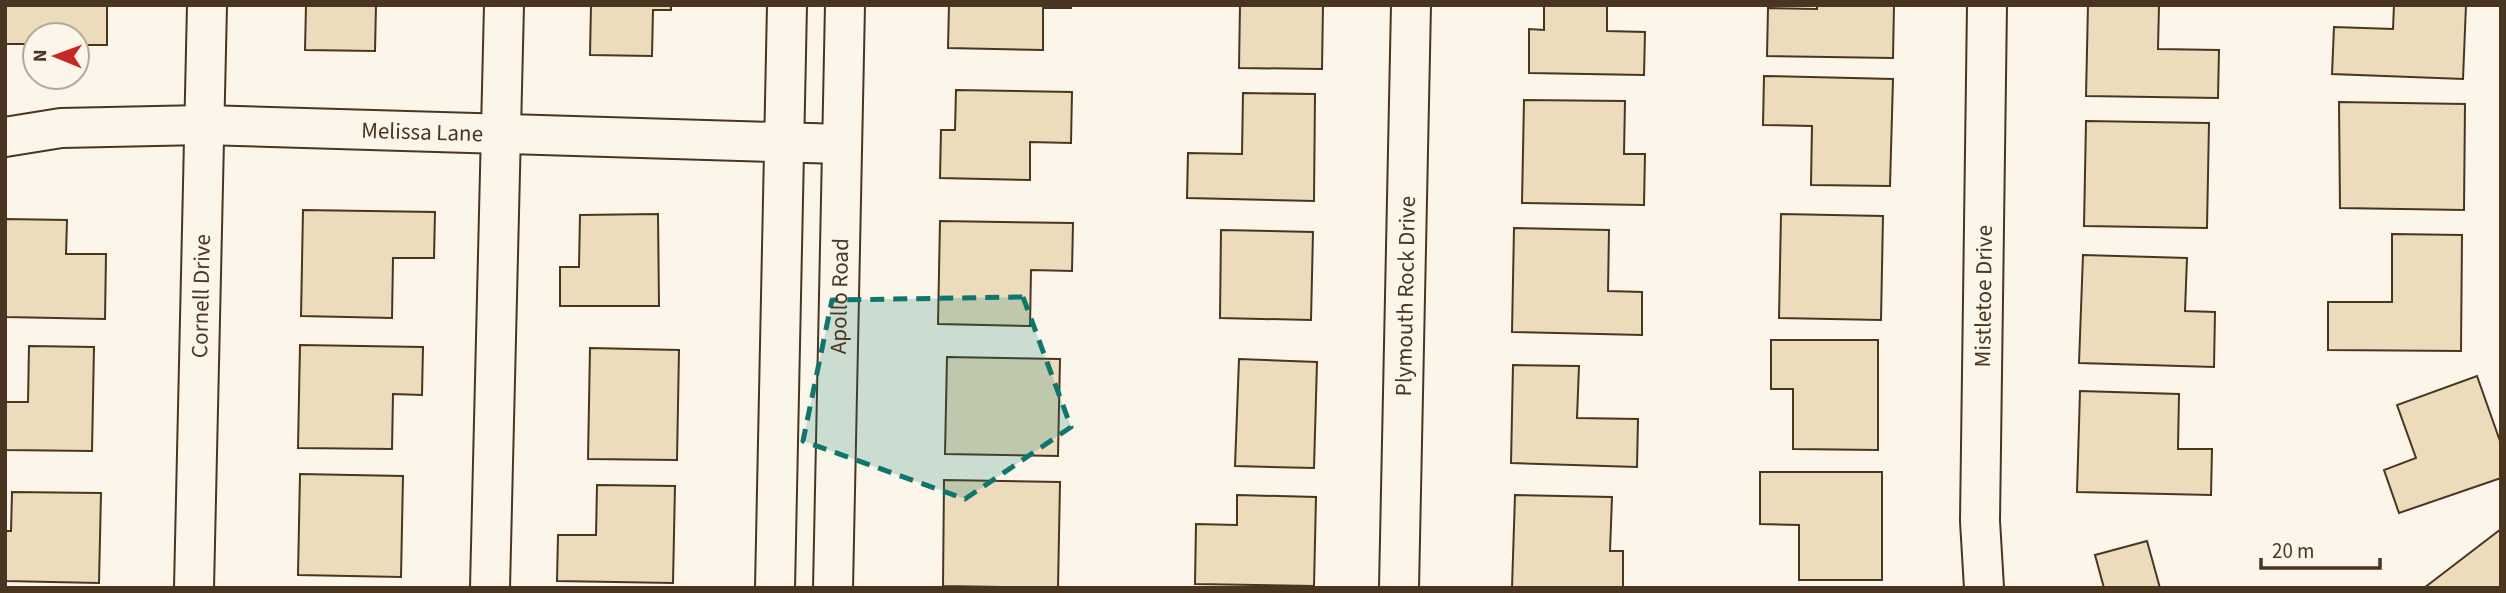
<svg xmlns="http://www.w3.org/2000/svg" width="2506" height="593" font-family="'Source Sans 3',sans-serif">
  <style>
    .building { fill: #ecdcbc; stroke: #4a3520; stroke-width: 2 }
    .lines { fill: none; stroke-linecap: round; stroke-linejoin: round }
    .minor-casing { stroke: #4a3520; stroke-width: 42 }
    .minor { stroke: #fbf6e9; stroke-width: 38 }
    .marked { fill: #0f766e; fill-opacity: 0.2; stroke: #0f766e; stroke-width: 5; stroke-dasharray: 14 9; stroke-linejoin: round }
    .labels { text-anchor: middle; stroke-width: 5; stroke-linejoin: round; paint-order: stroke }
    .street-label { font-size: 23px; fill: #4a3520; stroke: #fbf6e9 }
  </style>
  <rect width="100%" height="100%" fill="#fbf6e9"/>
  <path class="building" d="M 5,5 L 107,5 L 107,45 L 77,45 L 77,35 L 35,35 L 35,44 L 5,44 Z
    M 306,5 L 376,5 L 375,51 L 305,50 Z
    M 591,5 L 671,5 L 671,10 L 653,10 L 652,56 L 590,55 Z
    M 949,5 L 1071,5 L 1071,8 L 1043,8 L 1043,50 L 948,48 Z
    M 1240,5 L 1323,5 L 1322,69 L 1239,68 Z
    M 1544,5 L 1607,5 L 1607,31 L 1645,32 L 1644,75 L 1529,73 L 1529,29 L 1544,30 Z
    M 1817,5 L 1894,5 L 1893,58 L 1767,56 L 1768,8 L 1817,9 Z
    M 2088,5 L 2159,5 L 2158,49 L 2219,50 L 2218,98 L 2086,96 Z
    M 2394,5 L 2466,5 L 2463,79 L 2332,74 L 2334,27 L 2393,29 Z
    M 1764,76 L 1893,79 L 1890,186 L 1811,185 L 1812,126 L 1763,125 Z
    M 956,90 L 1072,92 L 1071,143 L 1030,142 L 1030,180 L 940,178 L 941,130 L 955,130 Z
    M 1243,93 L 1315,94 L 1314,201 L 1187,198 L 1188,153 L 1242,154 Z
    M 1524,100 L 1625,101 L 1624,154 L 1645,154 L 1644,205 L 1522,203 Z
    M 2339,102 L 2465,104 L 2464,210 L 2340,208 Z
    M 2086,121 L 2209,123 L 2207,228 L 2084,226 Z
    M 303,210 L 435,212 L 434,258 L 393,258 L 392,318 L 301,316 Z
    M 658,214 L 659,306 L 560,306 L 560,267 L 579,267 L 580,215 Z
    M 1781,214 L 1883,216 L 1881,320 L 1779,318 Z
    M 5,219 L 67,220 L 66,254 L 106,254 L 105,319 L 5,317 Z
    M 940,221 L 1073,223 L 1072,271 L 1031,270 L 1030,326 L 938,324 Z
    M 1514,228 L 1609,230 L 1608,291 L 1642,292 L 1642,335 L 1512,332 Z
    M 1221,230 L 1313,232 L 1311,320 L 1220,318 Z
    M 2392,234 L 2462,235 L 2461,351 L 2328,350 L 2328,302 L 2392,302 Z
    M 2083,255 L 2187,258 L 2185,311 L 2215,312 L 2214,367 L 2079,363 Z
    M 1771,340 L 1878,340 L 1878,450 L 1793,449 L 1793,389 L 1771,389 Z
    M 300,345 L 423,347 L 422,395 L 393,394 L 392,449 L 298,448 Z
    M 29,346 L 94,347 L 92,451 L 5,450 L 5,402 L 28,402 Z
    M 590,348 L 679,350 L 677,460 L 588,459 Z
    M 947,357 L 1060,359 L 1058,456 L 945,454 Z
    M 1239,359 L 1317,362 L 1314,468 L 1235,466 Z
    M 1513,365 L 1579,366 L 1577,418 L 1638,419 L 1637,467 L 1511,463 Z
    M 2477,376 L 2501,444 L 2501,478 L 2399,513 L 2384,470 L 2416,458 L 2397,405 Z
    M 2080,391 L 2179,394 L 2178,449 L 2212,449 L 2211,495 L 2077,492 Z
    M 1760,472 L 1882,472 L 1882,580 L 1799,580 L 1799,525 L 1760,524 Z
    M 300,474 L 403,476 L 401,577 L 298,575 Z
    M 944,480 L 1060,482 L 1058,588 L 943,586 Z
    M 597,485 L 675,486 L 673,583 L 557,581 L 558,535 L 596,535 Z
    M 12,492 L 101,493 L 99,583 L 5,581 L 5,531 L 11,531 Z
    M 1237,495 L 1316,497 L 1314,586 L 1195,584 L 1196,524 L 1237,525 Z
    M 1515,495 L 1612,497 L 1610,551 L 1623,551 L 1623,588 L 1512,588 Z
    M 2501,529 L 2501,588 L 2424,588 Z
    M 2147,541 L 2160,588 L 2104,588 L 2095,555 Z"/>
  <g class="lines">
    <defs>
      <g id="minor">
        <path id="s1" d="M 5,137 L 61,128 L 203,125 L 842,144"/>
        <path id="s2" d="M 194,588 L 207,5"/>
        <path d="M 490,588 L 504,5"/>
        <path d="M 775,588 L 787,5"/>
        <path id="s3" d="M 833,588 L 845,5"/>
        <path id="s4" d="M 1399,588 L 1411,5"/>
        <path id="s5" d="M 1984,588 L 1980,521 L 1987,5"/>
      </g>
    </defs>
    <use href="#minor" class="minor-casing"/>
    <use href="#minor" class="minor"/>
  </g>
  <path class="marked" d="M 1023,297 L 1071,427 L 965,499 L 803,441 L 832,300 Z"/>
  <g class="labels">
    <g class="street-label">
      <text dy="8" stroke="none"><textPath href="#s1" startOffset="418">Melissa Lane</textPath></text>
      <text dy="8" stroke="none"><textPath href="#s2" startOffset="292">Cornell Drive</textPath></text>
      <text dy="8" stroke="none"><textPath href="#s4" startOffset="292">Plymouth Rock Drive</textPath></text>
      <text dy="8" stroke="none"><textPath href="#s3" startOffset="292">Apollo Road</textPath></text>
      <text dy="8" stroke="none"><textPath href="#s5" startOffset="292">Mistletoe Drive</textPath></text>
    </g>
  </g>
  <rect width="2506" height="593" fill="none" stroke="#4a3520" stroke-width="14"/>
  <g transform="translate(56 56) rotate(271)"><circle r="33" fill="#fbf6e9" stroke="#b4a999" stroke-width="2"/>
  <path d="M0-5L12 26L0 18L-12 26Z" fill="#c62828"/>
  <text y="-10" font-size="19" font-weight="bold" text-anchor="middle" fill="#4a3520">N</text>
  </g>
  <path d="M2261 558v10h119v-10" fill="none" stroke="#4a3520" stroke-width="3.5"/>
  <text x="2272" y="558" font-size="21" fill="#4a3520" stroke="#fbf6e9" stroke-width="5" paint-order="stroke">20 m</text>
</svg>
